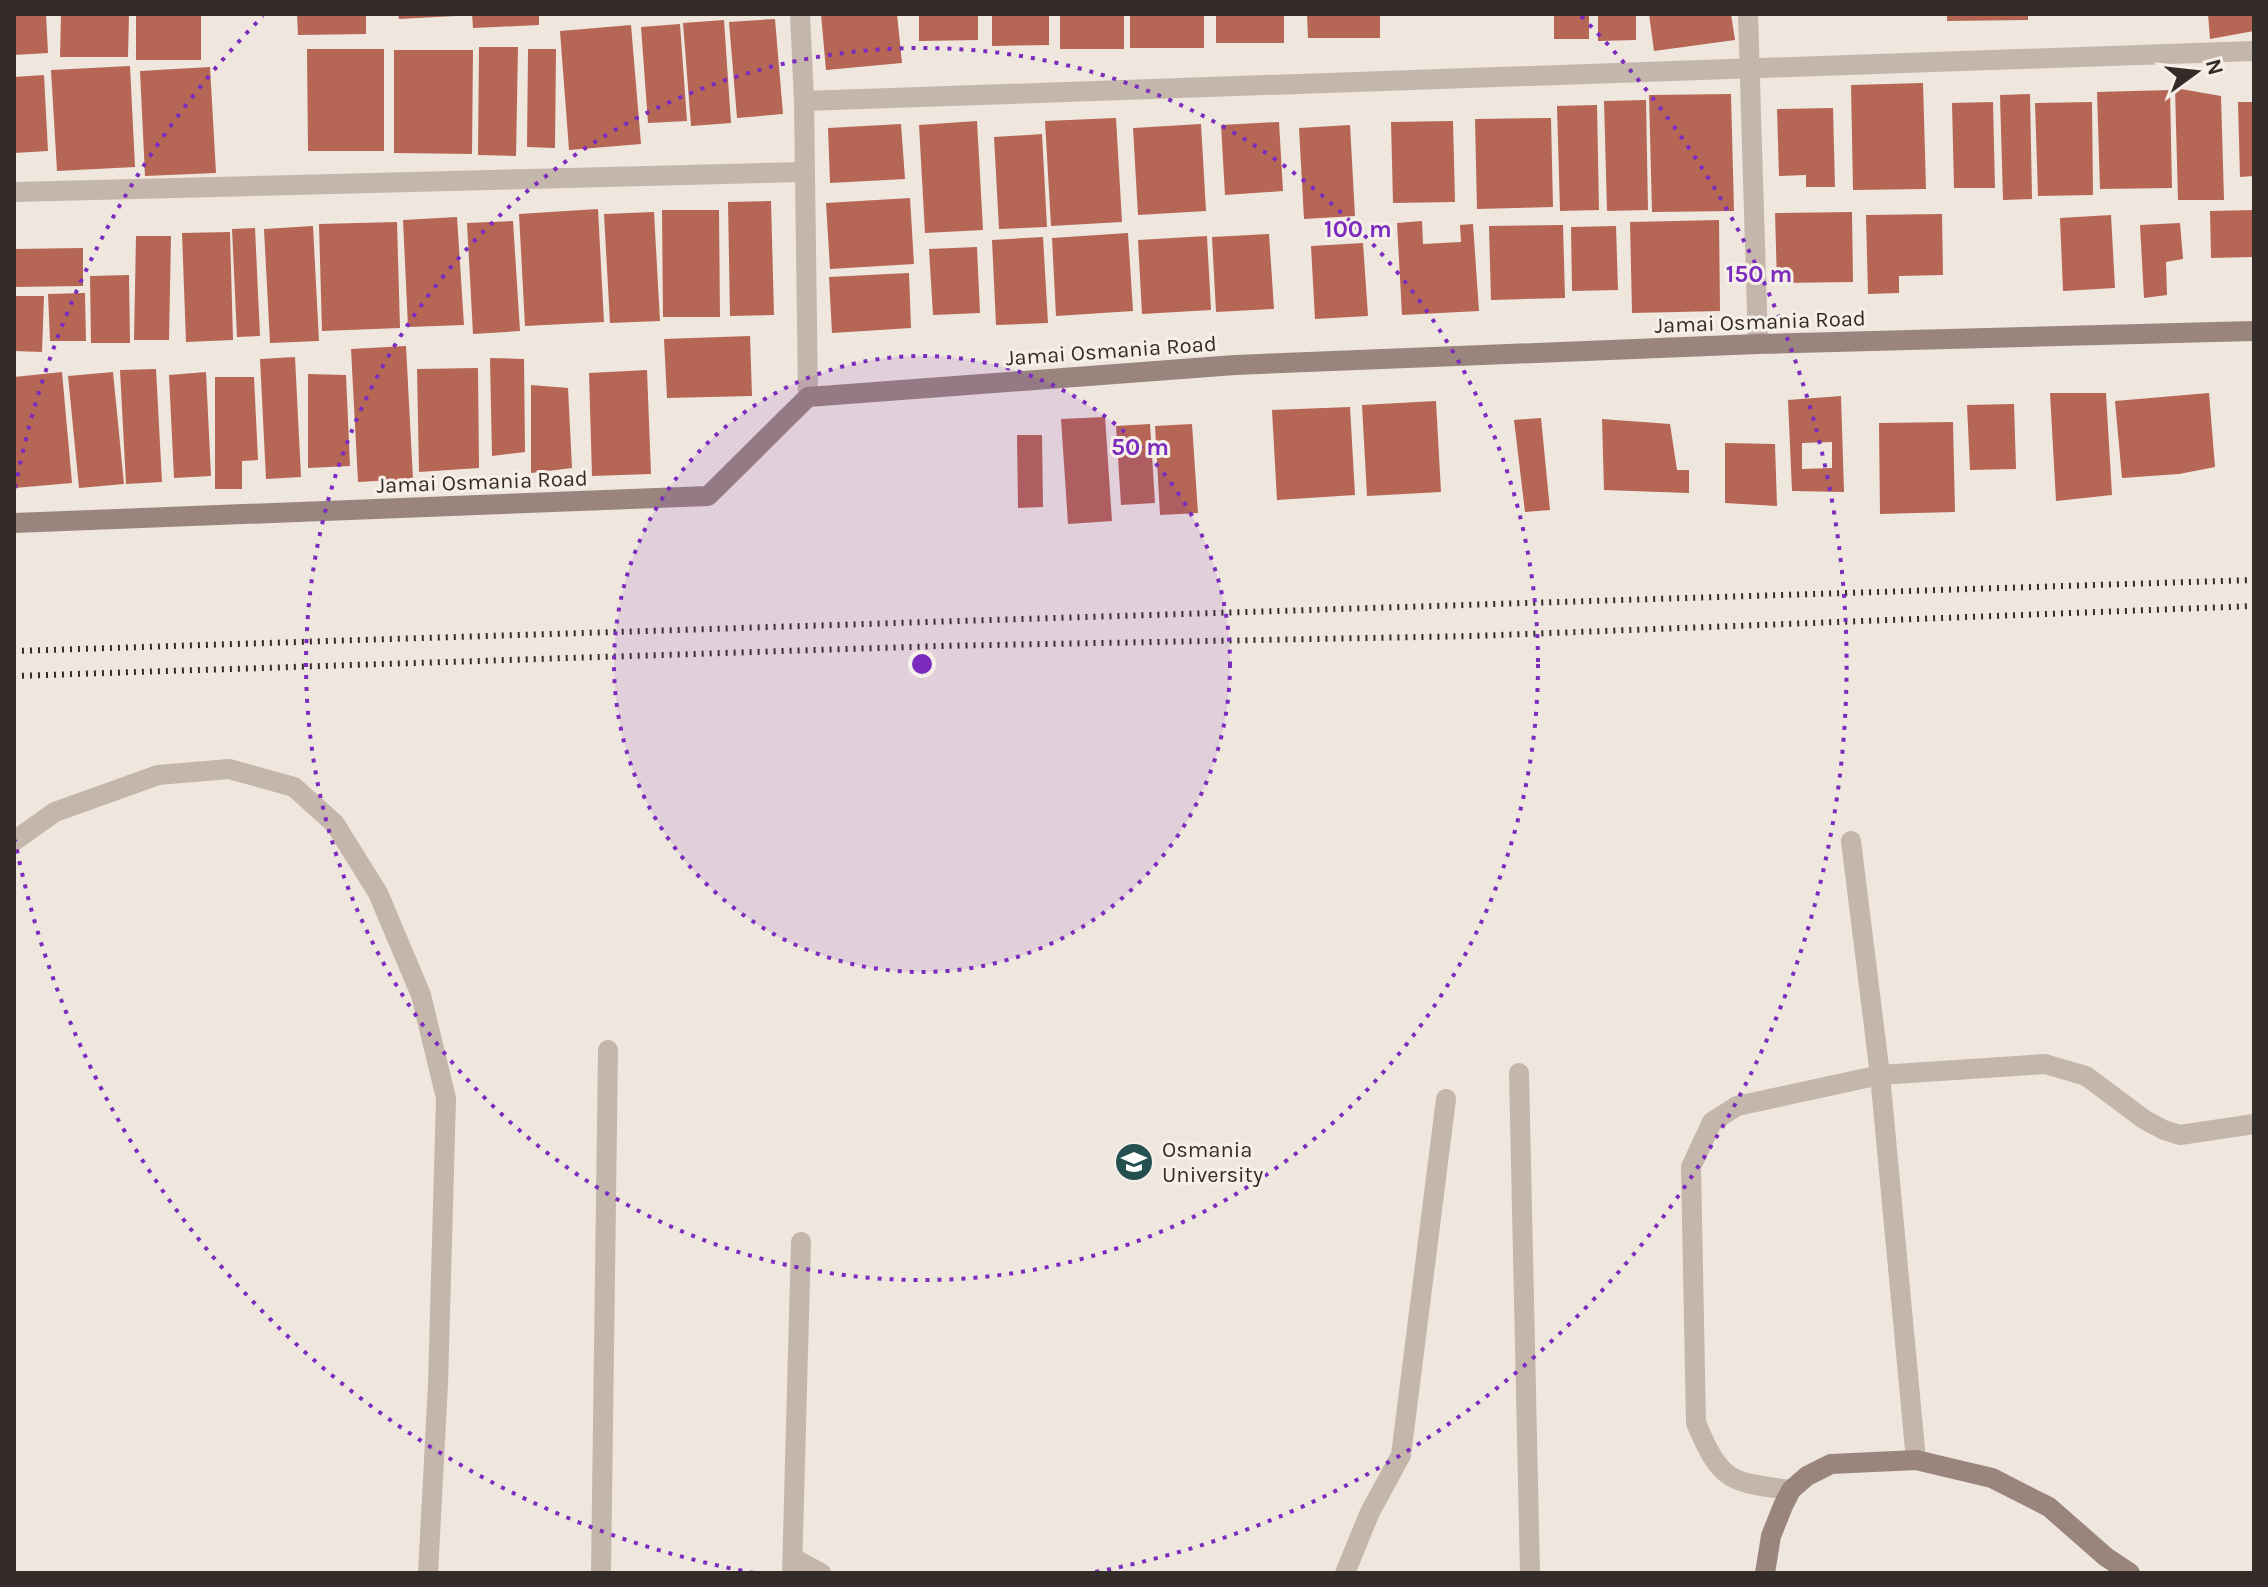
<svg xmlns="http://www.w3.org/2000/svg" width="2268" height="1587" font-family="Karla,sans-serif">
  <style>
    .building { fill: #b66654; fill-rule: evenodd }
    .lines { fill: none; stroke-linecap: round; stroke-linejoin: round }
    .street { stroke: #c5b6ab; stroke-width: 20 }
    .secondary { stroke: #99857d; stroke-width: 20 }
    .rail { stroke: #342c29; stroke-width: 6; stroke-dasharray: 2 6; stroke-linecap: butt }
    .ring { fill: none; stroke: #7b2cbf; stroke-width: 4; stroke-dasharray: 4 8 }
    .labels { text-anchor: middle; stroke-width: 6; stroke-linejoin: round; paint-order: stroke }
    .street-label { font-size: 22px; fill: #342c29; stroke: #f7f0e9 }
    .poi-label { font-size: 22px; fill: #342c29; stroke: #f7f0e9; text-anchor: start }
    .centre { fill: #7b2cbf; stroke: #f7f0e9; stroke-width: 4 }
    .ring-label { font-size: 24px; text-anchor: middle; font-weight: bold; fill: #7b2cbf; stroke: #f7f0e9; stroke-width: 6; stroke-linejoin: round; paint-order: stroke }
  </style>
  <rect width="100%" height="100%" fill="#efe6de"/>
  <path class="building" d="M 14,14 L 46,14 L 48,53 L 14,55 Z
    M 61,14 L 129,14 L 128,57 L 60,57 Z
    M 136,14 L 201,14 L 201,60 L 136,60 Z
    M 297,14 L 366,14 L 366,34 L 298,35 Z
    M 398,14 L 456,14 L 456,16 L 399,19 Z
    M 472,14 L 539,14 L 539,25 L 473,28 Z
    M 821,14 L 897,14 L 902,63 L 826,70 Z
    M 919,14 L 978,14 L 978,40 L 919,41 Z
    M 992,14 L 1049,14 L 1049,45 L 992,46 Z
    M 1060,14 L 1124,14 L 1124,49 L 1060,49 Z
    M 1130,14 L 1204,14 L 1204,48 L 1130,48 Z
    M 1216,14 L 1284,14 L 1284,43 L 1216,43 Z
    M 1307,14 L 1380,14 L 1380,38 L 1308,38 Z
    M 1554,14 L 1589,14 L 1589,39 L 1554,39 Z
    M 1598,14 L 1636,14 L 1636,40 L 1598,41 Z
    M 1649,14 L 1731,14 L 1735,40 L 1654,51 Z
    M 1947,14 L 2028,14 L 2028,20 L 1947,21 Z
    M 2208,14 L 2254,14 L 2254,31 L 2210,39 Z
    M 775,19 L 783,114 L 737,118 L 729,22 Z
    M 724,20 L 731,123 L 691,126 L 683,23 Z
    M 680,24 L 687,121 L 648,123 L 641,27 Z
    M 631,25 L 641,144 L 569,150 L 560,31 Z
    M 479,47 L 518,47 L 516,156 L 478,155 Z
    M 307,49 L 384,49 L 384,151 L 308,151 Z
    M 528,49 L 556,49 L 555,148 L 527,147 Z
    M 394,50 L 473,50 L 472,154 L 394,153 Z
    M 130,66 L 135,167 L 57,171 L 51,70 Z
    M 210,67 L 216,173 L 145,176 L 140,71 Z
    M 44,75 L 48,151 L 14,153 L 14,77 Z
    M 1923,83 L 1926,189 L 1853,190 L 1851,85 Z
    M 2175,88 L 2221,96 L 2224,200 L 2178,200 Z
    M 2170,90 L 2172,188 L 2100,189 L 2097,92 Z
    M 1731,94 L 1734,211 L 1652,212 L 1649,95 Z
    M 2030,94 L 2032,199 L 2003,200 L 2000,95 Z
    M 1646,100 L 1648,210 L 1607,211 L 1604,101 Z
    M 1993,102 L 1995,188 L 1954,188 L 1952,103 Z
    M 2092,102 L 2093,195 L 2038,196 L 2035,103 Z
    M 2238,102 L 2254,102 L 2254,176 L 2240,177 Z
    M 1597,105 L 1599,210 L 1560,211 L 1557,106 Z
    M 1833,108 L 1835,187 L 1806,187 L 1806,175 L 1779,176 L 1777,109 Z
    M 1116,118 L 1122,222 L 1051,226 L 1045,121 Z
    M 1551,118 L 1553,207 L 1477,209 L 1475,119 Z
    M 977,121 L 983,230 L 925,233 L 919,125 Z
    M 1453,121 L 1455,202 L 1393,203 L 1391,122 Z
    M 1279,122 L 1283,191 L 1225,195 L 1221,125 Z
    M 901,124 L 905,179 L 830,183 L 828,128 Z
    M 1201,124 L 1206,211 L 1138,215 L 1133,128 Z
    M 1350,125 L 1355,216 L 1304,219 L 1299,128 Z
    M 1042,134 L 1047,227 L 999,229 L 994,137 Z
    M 910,198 L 914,264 L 830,269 L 826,203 Z
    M 771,201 L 774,315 L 730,316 L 728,202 Z
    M 598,209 L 604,322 L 525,326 L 519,214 Z
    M 662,210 L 719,210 L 720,317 L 663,317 Z
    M 2254,210 L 2254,257 L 2211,258 L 2210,211 Z
    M 654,212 L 660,321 L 610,323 L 604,214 Z
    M 1852,212 L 1853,282 L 1777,283 L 1775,213 Z
    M 1942,214 L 1943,275 L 1899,276 L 1899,293 L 1868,294 L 1866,215 Z
    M 2111,215 L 2115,288 L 2063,291 L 2060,218 Z
    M 457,217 L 464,325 L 408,327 L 403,220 Z
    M 1719,220 L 1720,311 L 1632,313 L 1630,222 Z
    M 513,221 L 520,331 L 473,334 L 467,223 Z
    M 1422,221 L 1423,244 L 1461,242 L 1460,225 L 1473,224 L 1479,311 L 1402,315 L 1397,223 Z
    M 397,222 L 400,328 L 322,331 L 319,224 Z
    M 2180,223 L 2183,259 L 2166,262 L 2167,295 L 2144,298 L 2140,225 Z
    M 1563,225 L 1565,298 L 1491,300 L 1489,226 Z
    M 313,226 L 319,341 L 270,343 L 264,229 Z
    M 1616,226 L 1618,290 L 1572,291 L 1571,227 Z
    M 255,228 L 260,336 L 237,337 L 232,229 Z
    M 230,232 L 233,340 L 186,342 L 182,233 Z
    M 1128,233 L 1133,311 L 1056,316 L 1052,238 Z
    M 1269,234 L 1274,309 L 1216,312 L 1212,237 Z
    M 136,236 L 171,236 L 169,340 L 134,340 Z
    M 1207,236 L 1211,310 L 1142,314 L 1138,240 Z
    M 1043,237 L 1048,323 L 996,325 L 992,240 Z
    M 1363,243 L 1368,316 L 1315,319 L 1311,246 Z
    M 977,247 L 980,313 L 933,315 L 929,249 Z
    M 83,248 L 83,286 L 14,287 L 14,249 Z
    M 909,273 L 911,328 L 832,333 L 829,277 Z
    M 129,275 L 130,343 L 91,343 L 90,276 Z
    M 85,293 L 86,341 L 50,341 L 48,294 Z
    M 14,296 L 44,296 L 42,352 L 14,351 Z
    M 750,336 L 752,396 L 667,398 L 664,339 Z
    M 406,346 L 413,479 L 358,482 L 351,349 Z
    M 295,357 L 301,477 L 266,479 L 260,359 Z
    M 490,358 L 524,359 L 525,452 L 492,456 Z
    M 478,368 L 479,468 L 419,472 L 417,369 Z
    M 156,369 L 162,482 L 126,484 L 120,370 Z
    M 647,370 L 651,474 L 592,476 L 589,373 Z
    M 62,372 L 72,483 L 14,488 L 14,377 Z
    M 113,372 L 124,484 L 79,488 L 68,376 Z
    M 206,372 L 211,476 L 174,478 L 169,375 Z
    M 308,374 L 346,375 L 350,466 L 308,468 Z
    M 215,377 L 254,377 L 258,460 L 242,461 L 242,489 L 215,489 Z
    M 531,385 L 568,388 L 572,468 L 531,473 Z
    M 2050,393 L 2106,393 L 2112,495 L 2056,501 Z
    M 2209,393 L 2215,467 L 2179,474 L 2122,478 L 2115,401 Z
    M 1841,396 L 1844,492 L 1792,491 L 1788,400 ZM 1832,442 L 1832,468 L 1802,469 L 1802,443 Z
    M 1436,401 L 1441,492 L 1367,496 L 1362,405 Z
    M 2014,404 L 2016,469 L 1970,470 L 1967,405 Z
    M 1350,407 L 1355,495 L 1277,500 L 1272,410 Z
    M 1105,417 L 1112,521 L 1068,524 L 1061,419 Z
    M 1541,418 L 1550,510 L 1525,512 L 1514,420 Z
    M 1602,419 L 1670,424 L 1677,470 L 1689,470 L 1689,493 L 1604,490 Z
    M 1953,422 L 1955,512 L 1880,514 L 1879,423 Z
    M 1150,424 L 1155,503 L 1121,505 L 1116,426 Z
    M 1192,424 L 1198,513 L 1160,515 L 1155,426 Z
    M 1017,435 L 1042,435 L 1043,507 L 1018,508 Z
    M 1725,443 L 1775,444 L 1777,506 L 1725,503 Z"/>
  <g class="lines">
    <path class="street" d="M 800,14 L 804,101 L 808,397
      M 1748,14 L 1758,344
      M 804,101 L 2254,51
      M 14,192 L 805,172
      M 14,841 L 55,812 L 158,775 L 229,769 L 294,787 L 335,824 L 378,893 L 421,995 L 446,1098 L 438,1384 L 428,1573
      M 1851,841 L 1880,1075 L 1916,1460
      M 1519,1073 L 1530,1573
      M 1791,1490 C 1729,1482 1721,1482 1696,1423 L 1691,1167 L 1712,1122 L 1737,1106 L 1880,1075 L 2045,1064 L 2086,1076 L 2145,1120 L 2164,1130 L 2180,1135 L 2254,1124
      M 793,1558 L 821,1573
      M 601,1573 L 608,1050
      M 792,1573 L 801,1242
      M 1345,1573 L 1370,1512 L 1401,1455 L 1446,1099"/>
    <path class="secondary" d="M 14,523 L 708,496 L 808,397 L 1235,365 L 1758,344 L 2254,331
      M 1765,1573 L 1771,1536 L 1783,1506 L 1791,1490 L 1807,1476 L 1831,1464 L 1916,1460 L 1992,1478 L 2049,1507 L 2106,1557 L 2130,1573"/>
    <path class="rail" d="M 14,651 L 2254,580
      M 14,676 L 939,646 L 1474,636 L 2254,606"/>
  </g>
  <circle cx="922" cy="664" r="308" fill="#7b2cbf" fill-opacity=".12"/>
  <g class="ring">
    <circle cx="922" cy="664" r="308"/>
    <circle cx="922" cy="664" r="616"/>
    <path d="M754 1573A924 924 0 0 1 15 840M15 488A924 924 0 0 1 263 16M1581 16A924 924 0 0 1 1090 1573"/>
  </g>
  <defs>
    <symbol id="university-disc" viewBox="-11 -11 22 22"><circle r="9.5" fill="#245050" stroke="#f7f0e9"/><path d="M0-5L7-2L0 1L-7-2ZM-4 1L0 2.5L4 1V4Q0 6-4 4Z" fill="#fff"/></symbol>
  </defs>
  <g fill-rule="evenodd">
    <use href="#university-disc" x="1112" y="1140" width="44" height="44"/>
  </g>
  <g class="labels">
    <g class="street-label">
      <text transform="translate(1760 321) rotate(-2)" y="8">Jamai Osmania Road</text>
      <text transform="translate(1111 350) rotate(-4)" y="8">Jamai Osmania Road</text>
      <text transform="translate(482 481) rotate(-2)" y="8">Jamai Osmania Road</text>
    </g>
    <g class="poi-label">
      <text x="1162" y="1157">Osmania<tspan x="1162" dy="25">University</tspan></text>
    </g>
  </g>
  <circle cx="922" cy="664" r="12" class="centre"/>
  <g class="ring-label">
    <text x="1358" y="237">100 m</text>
    <text x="1759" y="282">150 m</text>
    <text x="1140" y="455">50 m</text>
  </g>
  <rect width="2268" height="1587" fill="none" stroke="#342c29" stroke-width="32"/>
  <g transform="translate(2196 72) rotate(75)" stroke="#f7f0e9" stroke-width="6" paint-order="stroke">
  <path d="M0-6L14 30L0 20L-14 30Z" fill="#342c29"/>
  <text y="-12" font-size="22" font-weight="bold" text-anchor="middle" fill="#342c29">N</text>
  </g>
</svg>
